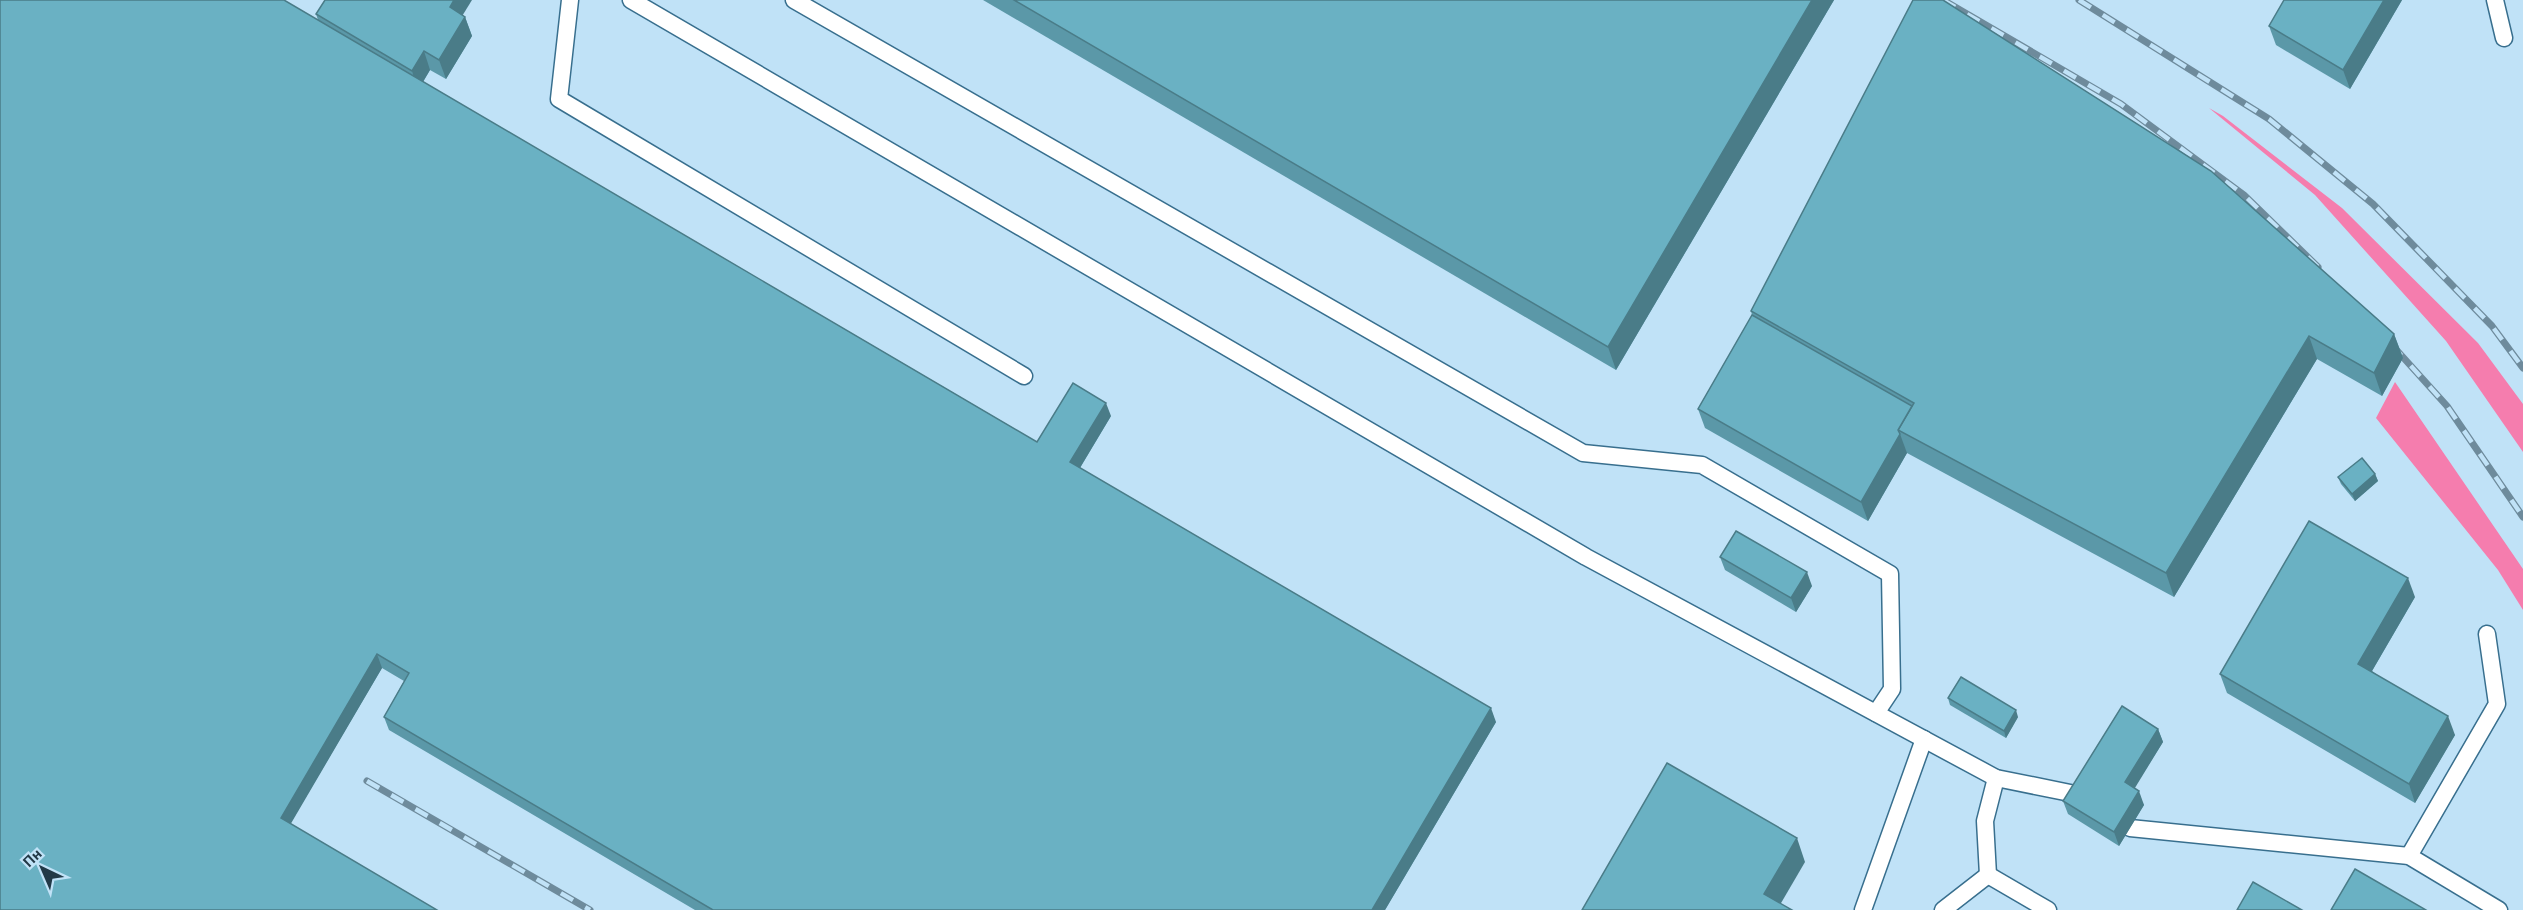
<svg xmlns="http://www.w3.org/2000/svg" width="2523" height="910" viewBox="0 0 2523 910" font-family="'Alegreya Sans',sans-serif">
	<style>
		.green { fill: #f57dae }
		.lines { fill: none; stroke-linecap: round; stroke-linejoin: round }
		.service-casing { stroke: #386f8e; stroke-width: 19 }
		.service { stroke: #fff; stroke-width: 16 }
		.rail-casing { stroke: #6e8b9c; stroke-width: 7 }
		.rail { stroke: #c0e2f7; stroke-width: 4.5; stroke-dasharray: 14; stroke-linecap: butt }
		.wall { fill: #5b98a8 }
		.shaded-wall { fill: #4a7c88 }
		.building { fill: #6ab1c3; stroke: #4a7c88; stroke-width: 1.5 }
	</style>
	<rect width="100%" height="100%" fill="#c0e2f7"/>
	<g class="green">
		<polygon points="2209,108 2223,116 2342,208 2478,343 2523,404 2523,452 2446,341 2315,195"/>
		<polygon points="2395,382 2523,569 2523,610 2498,570 2376,418"/>
	</g>
	<g class="lines">
		<defs>
			<g id="service">
				<polyline points="570,0 559,99 1024,376"/>
				<polyline points="631,0 1586,557 1996,778 2080,795"/>
				<polyline points="794,0 1583,453 1702,465 1890,574 1892,689 1876,713"/>
				<polyline points="2495,0 2504,38"/>
				<polyline points="2130,828 2409,856 2499,910"/>
				<polyline points="2409,856 2497,704 2487,634"/>
				<polyline points="1988,875 1985,821 1996,778"/>
				<polyline points="1988,875 2048,910"/>
				<polyline points="1863,910 1924,739"/>
				<polyline points="1943,910 1988,875"/>
			</g>
		</defs>
		<use href="#service" class="service-casing"/>
		<use href="#service" class="service"/>
		<defs>
			<g id="rail">
				<polyline points="1943,0 2121,104 2244,195 2318,267"/>
				<polyline points="2079,0 2269,119 2373,204 2492,326 2523,368"/>
				<polyline points="2392,345 2447,406 2523,517"/>
				<polyline points="367,781 590,910"/>
			</g>
		</defs>
		<use href="#rail" class="rail-casing"/>
		<use href="#rail" class="rail"/>
	</g>
	<g class="wall">
		<polygon points="983,0 1834,0 1616,370"/>
		<polygon points="2402,0 2350,89 2276,45 2269,26"/>
		<polygon points="316,14 463,15 465,17 472,36 446,79 430,70 423,82 1037,442 1111,416 1080,468 1496,722 1385,910 695,910 389,730 384,717 404,681 382,668 290,824 0,910 318,20"/>
		<polygon points="1751,311 2394,334 2403,358 2382,396 2317,359 2174,597 1907,453 1868,521 1705,428 1698,409 1752,315"/>
		<polygon points="2375,474 2378,481 2355,501 2341,484 2338,477"/>
		<polygon points="1720,557 1812,586 1796,612 1725,570"/>
		<polygon points="2415,597 2372,671 2455,735 2415,803 2227,693 2220,674"/>
		<polygon points="1948,698 2018,717 2006,738 1950,705"/>
		<polygon points="2158,729 2163,742 2134,788 2144,805 2119,846 2068,814 2063,801"/>
	</g>
	<g class="shaded-wall">
		<polygon points="454,0 472,0 456,26 450,7"/>
		<polygon points="1812,0 1834,0 1616,370 1608,347"/>
		<polygon points="2384,0 2402,0 2350,89 2343,70"/>
		<polygon points="465,17 472,36 446,79 439,60"/>
		<polygon points="424,51 430,70 418,90 412,71"/>
		<polygon points="2394,334 2403,358 2382,396 2374,373"/>
		<polygon points="2309,336 2317,359 2174,597 2166,573"/>
		<polygon points="1106,403 1111,416 1075,476 1070,462"/>
		<polygon points="1900,434 1907,453 1868,521 1861,502"/>
		<polygon points="2375,474 2378,481 2355,501 2352,494"/>
		<polygon points="1807,572 1812,586 1796,612 1791,598"/>
		<polygon points="2408,578 2415,597 2365,683 2358,664"/>
		<polygon points="377,654 382,668 286,832 281,818"/>
		<polygon points="1491,708 1496,722 1385,910 1372,910"/>
		<polygon points="2016,710 2018,717 2006,738 2004,731"/>
		<polygon points="2448,716 2455,735 2415,803 2409,784"/>
		<polygon points="2158,729 2163,742 2130,796 2125,782"/>
		<polygon points="2139,791 2144,805 2119,846 2114,832"/>
		<polygon points="1797,838 1805,862 1777,910 1764,894"/>
	</g>
	<g class="building">
		<polygon points="0,0 284,0 1037,442 1073,383 1106,403 1070,462 1491,708 1372,910 713,910 384,717 409,673 377,654 281,818 437,910 0,910"/>
		<polygon points="325,0 454,0 450,7 465,17 439,60 424,51 412,71 316,14"/>
		<polygon points="1014,0 1812,0 1608,347"/>
		<polygon points="1913,0 1943,0 2211,171 2394,334 2374,373 2309,336 2166,573 1898,430 1914,403 1751,311"/>
		<polygon points="2284,0 2384,0 2343,70 2269,26"/>
		<polygon points="1752,315 1912,406 1898,430 1900,434 1861,502 1698,409"/>
		<polygon points="2362,458 2375,474 2352,494 2338,477"/>
		<polygon points="2309,521 2408,578 2358,664 2448,716 2409,784 2220,674"/>
		<polygon points="1736,531 1807,572 1791,598 1720,557"/>
		<polygon points="1961,677 2016,710 2004,731 1948,698"/>
		<polygon points="2122,706 2158,729 2125,782 2139,791 2114,832 2063,801"/>
		<polygon points="1667,763 1797,838 1764,894 1792,910 1582,910"/>
		<polygon points="2355,869 2426,910 2331,910"/>
		<polygon points="2253,882 2302,910 2237,910"/>
	</g>
	<g transform="translate(42 868) rotate(316)" stroke="#c0e2f7" stroke-width="4.5" paint-order="stroke">
	<path d="M0-4.5L10 22L0 15L-10 22Z" fill="#223947"/>
	<text y="-9" font-size="16" font-weight="bold" text-anchor="middle" fill="#223947">Пн</text>
	</g>
</svg>
